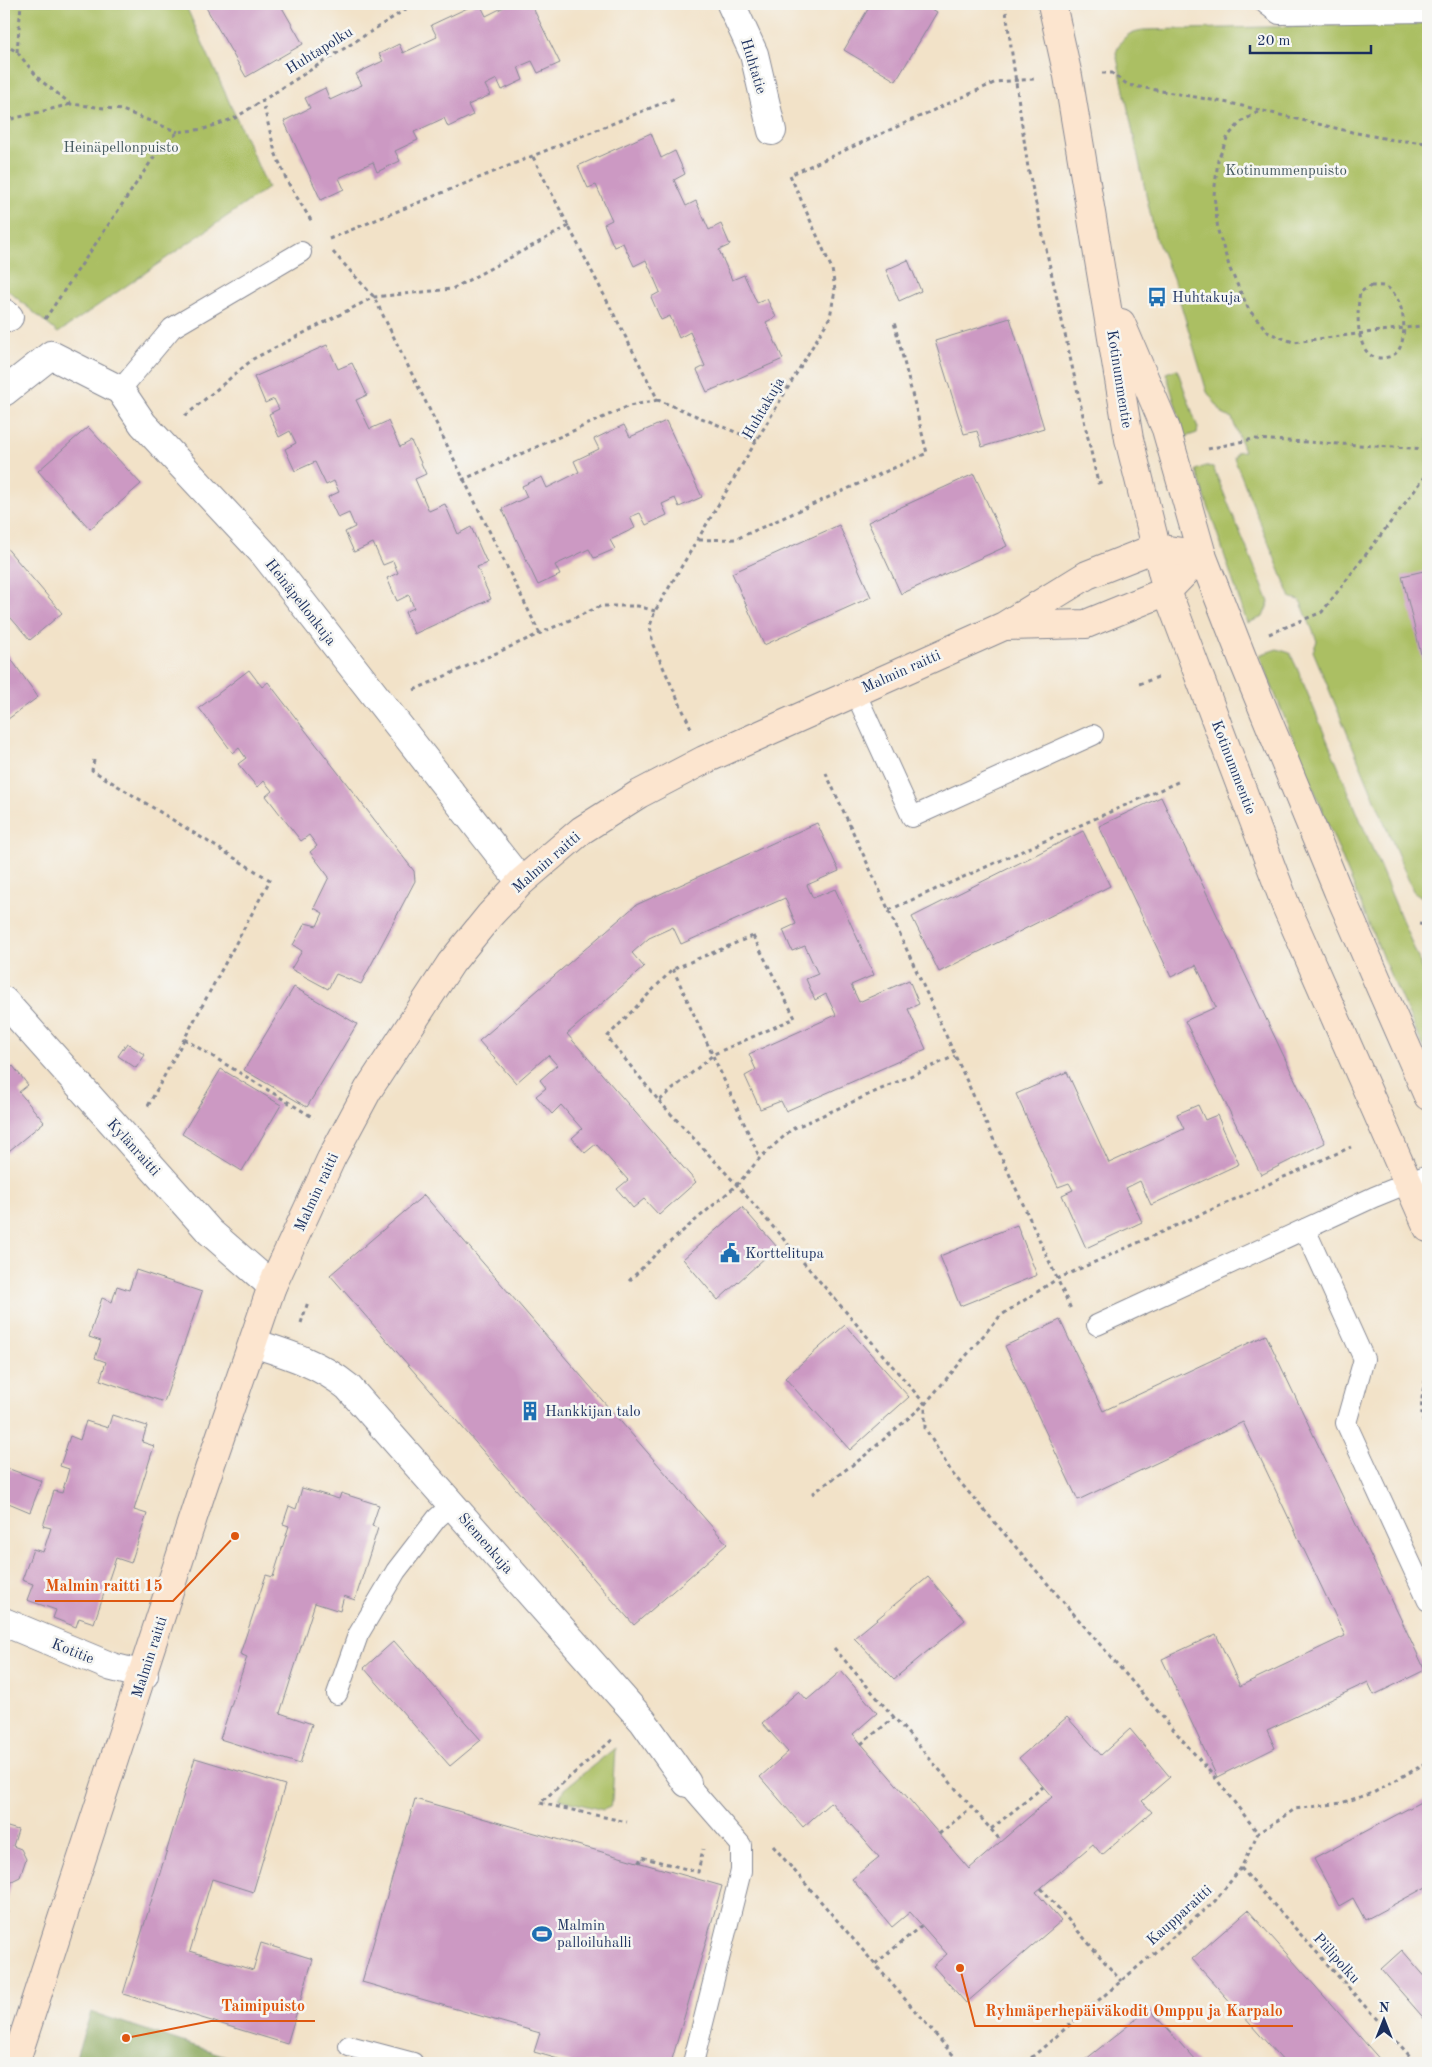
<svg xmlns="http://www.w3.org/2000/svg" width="1432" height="2067" viewBox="0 0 1432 2067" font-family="'Old Standard TT',serif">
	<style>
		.green { fill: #abbf63; stroke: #637760 }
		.forest { fill: #88a659; stroke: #526a5c }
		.building { fill: #cc99c3 }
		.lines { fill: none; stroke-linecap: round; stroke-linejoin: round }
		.lane-casing { stroke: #868893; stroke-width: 22 }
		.street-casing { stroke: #868893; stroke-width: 30 }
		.secondary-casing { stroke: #868893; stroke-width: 30 }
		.path { stroke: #868893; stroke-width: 3; stroke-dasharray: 4 4; stroke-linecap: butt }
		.lane { stroke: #fff; stroke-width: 20 }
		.street { stroke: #fff; stroke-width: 28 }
		.secondary { stroke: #fce5cf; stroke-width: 28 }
		.labels { text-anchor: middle; stroke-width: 5; stroke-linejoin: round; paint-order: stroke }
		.street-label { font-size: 15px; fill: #1b2f5e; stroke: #f6f6f2 }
		.park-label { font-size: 15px; fill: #465a60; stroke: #f6f6f2 }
		.poi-label { font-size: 15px; fill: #1b2f5e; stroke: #f6f6f2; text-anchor: start }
		.leader { fill: none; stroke: #de5710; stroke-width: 2 }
		.callout-dot { fill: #de5710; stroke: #f6f6f2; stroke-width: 2 }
		.callout-label { font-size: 16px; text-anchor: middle; font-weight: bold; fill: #de5710; stroke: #f6f6f2; stroke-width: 5; stroke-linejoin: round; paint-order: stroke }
	</style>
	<rect width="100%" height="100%" fill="#f6f6f2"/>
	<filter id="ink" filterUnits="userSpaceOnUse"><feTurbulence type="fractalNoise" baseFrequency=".02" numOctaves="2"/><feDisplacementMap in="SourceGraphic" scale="10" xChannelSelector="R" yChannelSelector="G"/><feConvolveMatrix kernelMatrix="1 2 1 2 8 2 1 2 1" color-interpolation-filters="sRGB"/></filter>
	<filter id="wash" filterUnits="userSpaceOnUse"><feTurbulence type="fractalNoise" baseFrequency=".0096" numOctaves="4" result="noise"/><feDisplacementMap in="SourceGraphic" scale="20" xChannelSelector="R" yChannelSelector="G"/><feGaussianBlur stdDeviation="1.12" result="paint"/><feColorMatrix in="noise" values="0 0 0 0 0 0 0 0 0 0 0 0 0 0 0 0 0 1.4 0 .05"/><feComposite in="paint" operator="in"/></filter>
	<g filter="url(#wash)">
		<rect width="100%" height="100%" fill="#f2e2c8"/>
		<g class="green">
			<polygon points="4,4 185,4 268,188 58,333 4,287"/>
			<path d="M1428,23V905L1426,900L1413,891L1313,651L1317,641L1300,600L1291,598L1234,458L1237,452L1244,451L1232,418L1224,415L1207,392L1173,278L1155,236L1116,53C1121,38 1128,32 1143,30Z"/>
			<polygon points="1177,369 1198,428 1197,433 1185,437 1166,373"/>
			<polygon points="1205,466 1213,467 1269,602 1263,617 1247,623 1196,470"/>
			<polygon points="1277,649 1290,653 1297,668 1428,982 1428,1057 1385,963 1259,655"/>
			<polygon points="615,1748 612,1801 610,1807 603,1810 559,1799 564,1789"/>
		</g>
		<polygon class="forest" points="91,2012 247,2063 74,2063"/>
		<g id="blocks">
			<g class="building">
				<polygon points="204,4 280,4 303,44 246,77"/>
				<polygon points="476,4 480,4 486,16 510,4 531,4 560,63 538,73 532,61 518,67 523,80 502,90 497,79 485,85 490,95 468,105 473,115 448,127 444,118 414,132 418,140 395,151 400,161 377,172 373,162 339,178 344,189 321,200 284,121 310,108 305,98 325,88 330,100 362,85 356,74 383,61 379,54 399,44 403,53 437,37 431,25"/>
				<polygon points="871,4 924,4 937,12 896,81 844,50"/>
				<polygon points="651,133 661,158 675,151 685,174 674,180 686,206 696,201 709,230 721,224 730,245 719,250 732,280 744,275 757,303 767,299 776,317 766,322 783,359 707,392 697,370 705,366 690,332 679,338 670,316 661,320 651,297 660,292 646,260 634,266 623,243 614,247 604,224 612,220 596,185 588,188 578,166"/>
				<polygon points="908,260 921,291 899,301 886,270"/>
				<polygon points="1010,318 1044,428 982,447 977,431 964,434 935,341"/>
				<polygon points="327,345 338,369 352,363 367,395 356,400 370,429 388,421 400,447 411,441 426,474 415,479 429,511 445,504 458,534 471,527 487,563 477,567 491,599 414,634 405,612 414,608 409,595 397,601 387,578 398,573 393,561 383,565 373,543 354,552 345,532 355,527 349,513 338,518 328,497 339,492 334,481 326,485 315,462 295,471 285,449 296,443 290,431 279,437 269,414 279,409 274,399 265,403 254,377"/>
				<polygon points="666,421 702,497 679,507 675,498 662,504 667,515 646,525 640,513 630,517 635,528 610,540 615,549 594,558 589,549 555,565 560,575 538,585 502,509 527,497 522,486 542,477 547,488 579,472 574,461 599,449 594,439 624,425 630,437"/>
				<polygon points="88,427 141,484 90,529 38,471"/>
				<polygon points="974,474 1007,546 901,594 868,522"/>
				<polygon points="839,525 871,597 764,645 732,573"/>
				<polygon points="4,545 62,613 30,640 4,610"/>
				<polygon points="1428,570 1428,683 1402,576"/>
				<polygon points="4,649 38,697 4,722"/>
				<polygon points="249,670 262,687 268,682 414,871 415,881 361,984 336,974 328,989 291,969 302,951 293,945 305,923 317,926 323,913 314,908 329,877 310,852 317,846 312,839 309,835 301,841 266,796 272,791 264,781 257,787 238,764 246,758 239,748 233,753 199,708"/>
				<polygon points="1161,797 1325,1143 1261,1175 1185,1021 1216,1007 1196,965 1171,977 1099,826"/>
				<polygon points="817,823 839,871 807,885 813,898 835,889 874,975 851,985 859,1002 909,980 919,1004 908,1009 926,1049 786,1111 781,1101 760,1109 745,1076 756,1070 749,1054 836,1015 826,994 815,1000 806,979 818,974 805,946 792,951 783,930 796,924 785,898 681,944 673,927 649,938 632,953 644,967 567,1034 696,1182 659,1215 644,1199 633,1208 617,1189 628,1180 596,1144 585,1153 572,1138 582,1129 561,1105 552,1114 536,1096 546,1088 540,1080 557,1065 548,1055 516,1083 479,1041 636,905"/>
				<polygon points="1083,831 1110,886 939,972 912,917"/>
				<polygon points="294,987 357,1024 307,1107 244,1070"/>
				<polygon points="127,1043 145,1055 136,1068 118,1056"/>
				<polygon points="13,1066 28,1085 19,1092 44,1122 4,1155 4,1074"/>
				<polygon points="221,1069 281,1105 242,1171 182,1134"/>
				<polygon points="1067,1072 1109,1163 1184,1129 1177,1114 1198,1105 1205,1120 1217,1115 1239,1164 1151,1205 1140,1181 1126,1188 1142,1222 1086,1248 1062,1195 1073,1190 1069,1183 1058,1187 1016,1094"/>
				<polygon points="424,1195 727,1544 634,1625 330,1275"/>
				<polygon points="742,1207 777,1247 718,1300 683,1259"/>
				<polygon points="1017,1225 1037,1275 960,1306 940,1256"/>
				<polygon points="136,1270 202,1292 164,1402 100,1380 106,1362 95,1358 101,1341 89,1337 102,1298 112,1302 117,1286 129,1290"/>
				<polygon points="1060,1320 1103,1411 1266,1335 1425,1670 1374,1695 1368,1682 1267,1730 1275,1748 1217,1777 1162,1659 1216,1634 1240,1686 1345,1636 1243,1422 1078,1500 1005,1346"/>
				<polygon points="845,1325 909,1397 850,1450 785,1378"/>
				<polygon points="112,1415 147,1426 142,1442 154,1446 134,1510 147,1514 131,1563 116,1558 94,1623 79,1618 76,1627 53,1618 56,1610 27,1600 33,1584 22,1580 33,1549 43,1552 51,1528 43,1526 54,1491 62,1493 69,1469 60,1466 70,1436 80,1440 86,1421 108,1428"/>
				<polygon points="4,1467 42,1481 30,1512 4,1501"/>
				<polygon points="302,1488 339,1499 341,1493 379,1505 372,1526 378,1528 355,1600 344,1596 340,1611 315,1603 280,1713 312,1724 300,1764 220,1739 247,1657 240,1654 266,1575 273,1577 289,1526 283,1524 289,1506 296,1509"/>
				<polygon points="928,1577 965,1620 894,1679 854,1638"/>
				<polygon points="394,1641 481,1740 450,1766 364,1668"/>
				<polygon points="841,1671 877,1713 853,1734 969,1869 1052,1797 1019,1758 1067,1717 1101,1755 1130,1729 1170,1777 1142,1801 1152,1812 1102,1855 1093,1844 1036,1892 1061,1921 966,2003 933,1966 947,1954 910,1912 892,1927 852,1879 879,1857 831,1802 803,1827 760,1777 788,1752 762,1723 799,1691 807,1700"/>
				<polygon points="195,1758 285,1785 253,1892 212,1879 190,1951 253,1970 261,1943 313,1959 287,2044 123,1994"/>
				<polygon points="1428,1798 1428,1886 1365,1920 1353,1898 1339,1906 1314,1859"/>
				<polygon points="415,1799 722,1886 671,2063 572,2063 534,2052 540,2033 362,1982"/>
				<polygon points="4,1826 18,1830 13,1846 21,1849 26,1859 20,1877 12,1881 5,1908 8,1912 4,1923"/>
				<polygon points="1248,1910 1383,2063 1285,2063 1192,1959"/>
				<polygon points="1402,1950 1428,1980 1428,2023 1381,1969"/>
				<polygon points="1149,2009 1198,2063 1081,2063"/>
			</g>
		</g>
	</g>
	<g filter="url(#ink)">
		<use href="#blocks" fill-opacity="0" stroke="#868893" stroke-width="1"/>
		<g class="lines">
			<defs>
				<g id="lane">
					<polyline points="1266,4 1279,14 1428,12"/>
					<polyline points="120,390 172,328 301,252"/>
					<polyline points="855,692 912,817 1093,735"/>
					<polyline points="1305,1229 1364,1359 1346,1423 1428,1601"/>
					<polyline points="1097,1325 1374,1197 1428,1175"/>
					<polyline points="337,1694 358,1635 396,1571 437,1518 452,1505"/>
					<polyline points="687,1783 741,1845 741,1871 693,2063"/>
					<polyline points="349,2046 413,2063"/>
				</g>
				<g id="street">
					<polyline points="731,4 754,54 772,131"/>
					<polyline points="4,313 9,317"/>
					<polyline points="4,392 51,355 120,390 143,424 265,555 521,882"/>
					<polyline points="4,1001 210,1232 272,1286"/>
					<path d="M253,1343C288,1354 320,1364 348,1387L643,1721L687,1783"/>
					<polyline points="4,1622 112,1667 144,1675"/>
				</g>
				<g id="secondary">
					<polyline points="1052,4 1068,76 1129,439 1167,591 1286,906 1428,1228"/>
					<polyline points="1121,323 1166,429 1202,555 1245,665 1338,891 1428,1096"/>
					<polyline points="1005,626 1086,624 1167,591 1202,555"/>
					<polyline points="15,2063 202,1490 272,1286 331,1159 368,1090 451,963 490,915 521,882 582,830 639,794 704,760 1004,626 1087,575 1155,548 1202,555"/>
				</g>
			</defs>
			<use href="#lane" class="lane-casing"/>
			<use href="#street" class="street-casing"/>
			<use href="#secondary" class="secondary-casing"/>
			<g class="path">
				<polyline points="1005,4 1028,168 1098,483 1104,481"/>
				<polyline points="4,44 17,52 40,80 71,104 122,110 178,132"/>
				<polyline points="17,52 21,4"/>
				<polyline points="1102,73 1112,73 1128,85 1234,104 1352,132 1394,140 1428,143"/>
				<polyline points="262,99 275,152 287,181 312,222"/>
				<polyline points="1258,112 1241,122 1228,136 1218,160 1214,195 1218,231 1230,269 1249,310 1269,333 1293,342 1428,325"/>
				<polyline points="4,121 71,104"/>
				<polyline points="533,157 658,400 757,441"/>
				<polyline points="329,239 675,98"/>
				<polyline points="333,252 374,297 540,634"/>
				<path d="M1371,286C1375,286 1382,285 1386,287C1404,296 1409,335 1398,351C1394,356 1387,358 1381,358C1354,359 1357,309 1360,292Z"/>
				<polyline points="45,319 158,151 178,132 204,129 235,118 414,4"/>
				<polyline points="185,416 253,359 374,297 452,289 569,226"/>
				<polyline points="1208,449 1253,439 1428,449"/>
				<polyline points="462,480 629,406 658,400"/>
				<polyline points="699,540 736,539 927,453 894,322"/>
				<polyline points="1269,634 1322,612 1428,473"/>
				<polyline points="1139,684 1161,676"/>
				<polyline points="414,690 601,606 638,606 655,611"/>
				<polyline points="691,728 653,645 650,626 655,611 830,317 835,290 832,269 790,175 996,82 1034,79"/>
				<polyline points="94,760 92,770 270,880 147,1108"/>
				<polyline points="826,773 1071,1309"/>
				<polyline points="889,910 1180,781"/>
				<polyline points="1419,924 1428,925"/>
				<polygon points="753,936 795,1018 714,1054 659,1101 607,1037 673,969"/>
				<polyline points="673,969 760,1158"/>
				<polyline points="184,1039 314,1118"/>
				<polyline points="659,1101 737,1185 925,1404 925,1428 952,1473 1217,1780 1258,1833"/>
				<polyline points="629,1281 657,1253 737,1185 760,1158 792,1129 955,1056"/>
				<polyline points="301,1323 308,1302"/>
				<path d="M1428,1372C1421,1392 1418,1416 1428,1435"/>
				<polyline points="812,1494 862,1458 925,1404 1000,1316 1057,1279 1351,1147"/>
				<polyline points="834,1648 1001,1841"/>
				<polyline points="612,1740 540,1803 627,1822"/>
				<polyline points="861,1744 895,1717"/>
				<polyline points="991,1829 1043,1787"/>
				<polyline points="939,1834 972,1807"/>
				<polyline points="773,1846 960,2063"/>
				<polyline points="639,1863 641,1857 698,1872 703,1849"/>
				<polyline points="1241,1868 1416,2063"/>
				<polyline points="1041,1888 1121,1981"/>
				<polyline points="875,1964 922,1925"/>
				<polyline points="1025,2063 1215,1901 1241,1868 1258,1833 1295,1809 1341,1803 1373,1793 1428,1762"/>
			</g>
			<use href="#lane" class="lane"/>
			<use href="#street" class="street"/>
			<use href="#secondary" class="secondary"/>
		</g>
	</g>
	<defs>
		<symbol id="bus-bare" viewBox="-9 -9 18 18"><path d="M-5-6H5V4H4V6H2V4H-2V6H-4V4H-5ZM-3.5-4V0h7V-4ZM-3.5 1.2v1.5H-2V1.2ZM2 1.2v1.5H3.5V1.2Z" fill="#1f6fb2" stroke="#f6f6f2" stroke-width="2.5" paint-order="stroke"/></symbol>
		<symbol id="civic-bare" viewBox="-9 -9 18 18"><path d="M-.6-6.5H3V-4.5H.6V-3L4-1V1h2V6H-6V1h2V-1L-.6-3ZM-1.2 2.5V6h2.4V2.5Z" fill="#1f6fb2" stroke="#f6f6f2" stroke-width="2.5" paint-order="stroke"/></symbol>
		<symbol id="building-bare" viewBox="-9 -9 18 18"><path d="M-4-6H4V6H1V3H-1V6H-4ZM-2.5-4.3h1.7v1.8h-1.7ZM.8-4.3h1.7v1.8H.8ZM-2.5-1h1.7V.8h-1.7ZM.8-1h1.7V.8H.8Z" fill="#1f6fb2" stroke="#f6f6f2" stroke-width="2.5" paint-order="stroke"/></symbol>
		<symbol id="stadium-bare" viewBox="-9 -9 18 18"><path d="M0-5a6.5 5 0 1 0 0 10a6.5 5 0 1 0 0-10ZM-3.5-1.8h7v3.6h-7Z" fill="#1f6fb2" stroke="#f6f6f2" stroke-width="2.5" paint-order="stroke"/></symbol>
	</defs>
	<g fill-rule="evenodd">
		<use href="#bus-bare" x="1143" y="283" width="28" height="28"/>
		<use href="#civic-bare" x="716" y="1239" width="28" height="28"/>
		<use href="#building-bare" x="516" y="1397" width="28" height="28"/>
		<use href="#stadium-bare" x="528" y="1920" width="28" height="28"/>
	</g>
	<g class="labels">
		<g class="street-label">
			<text transform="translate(319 50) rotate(-32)" y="5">Huhtapolku</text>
			<text transform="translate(754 66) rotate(73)" y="5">Huhtatie</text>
			<text transform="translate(1120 379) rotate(81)" y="5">Kotinummentie</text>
			<text transform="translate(763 408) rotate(-60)" y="5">Huhtakuja</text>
			<text transform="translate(301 602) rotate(52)" y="5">Heinäpellonkuja</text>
			<text transform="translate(901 671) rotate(-24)" y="5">Malmin raitti</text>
			<text transform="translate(1234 767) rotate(69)" y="5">Kotinummentie</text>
			<text transform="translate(546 862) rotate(-41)" y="5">Malmin raitti</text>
			<text transform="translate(134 1147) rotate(48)" y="5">Kylänraitti</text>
			<text transform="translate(316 1192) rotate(-65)" y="5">Malmin raitti</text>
			<text transform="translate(486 1543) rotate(49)" y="5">Siemenkuja</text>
			<text transform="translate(73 1651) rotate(22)" y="5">Kotitie</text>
			<text transform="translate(149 1657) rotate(-72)" y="5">Malmin raitti</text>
			<text transform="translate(1179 1915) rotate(-42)" y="5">Kaupparaitti</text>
			<text transform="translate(1337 1958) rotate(48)" y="5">Piilipolku</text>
		</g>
		<g class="park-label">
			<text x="121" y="152">Heinäpellonpuisto</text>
			<text x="1286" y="175">Kotinummenpuisto</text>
		</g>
		<g class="poi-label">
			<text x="1172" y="302">Huhtakuja</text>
			<text x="745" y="1258">Korttelitupa</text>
			<text x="545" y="1416">Hankkijan talo</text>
			<text x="557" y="1930">Malmin<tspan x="557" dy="17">palloiluhalli</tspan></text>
		</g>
	</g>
	<path class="leader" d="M235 1536L173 1601H35M126 2038L211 2021H315M960 1968L975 2026H1293"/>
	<g class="callout-dot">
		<circle cx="235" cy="1536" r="5"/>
		<circle cx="126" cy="2038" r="5"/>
		<circle cx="960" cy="1968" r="5"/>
	</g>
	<g class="callout-label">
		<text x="104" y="1591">Malmin raitti 15</text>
		<text x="263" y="2011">Taimipuisto</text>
		<text x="1134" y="2016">Ryhmäperhepäiväkodit Omppu ja Karpalo</text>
	</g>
	<rect width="1432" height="2067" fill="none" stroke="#f6f6f2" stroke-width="20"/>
	<g transform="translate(1384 2020)" stroke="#f6f6f2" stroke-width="4" paint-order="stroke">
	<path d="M0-4L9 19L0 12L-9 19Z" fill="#1b2f5e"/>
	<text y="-8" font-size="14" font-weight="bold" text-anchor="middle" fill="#1b2f5e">N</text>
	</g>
	<path d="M1250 45v8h121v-8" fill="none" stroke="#1b2f5e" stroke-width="2.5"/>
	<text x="1257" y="45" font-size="15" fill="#1b2f5e" stroke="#f6f6f2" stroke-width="4" paint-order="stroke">20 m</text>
</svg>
